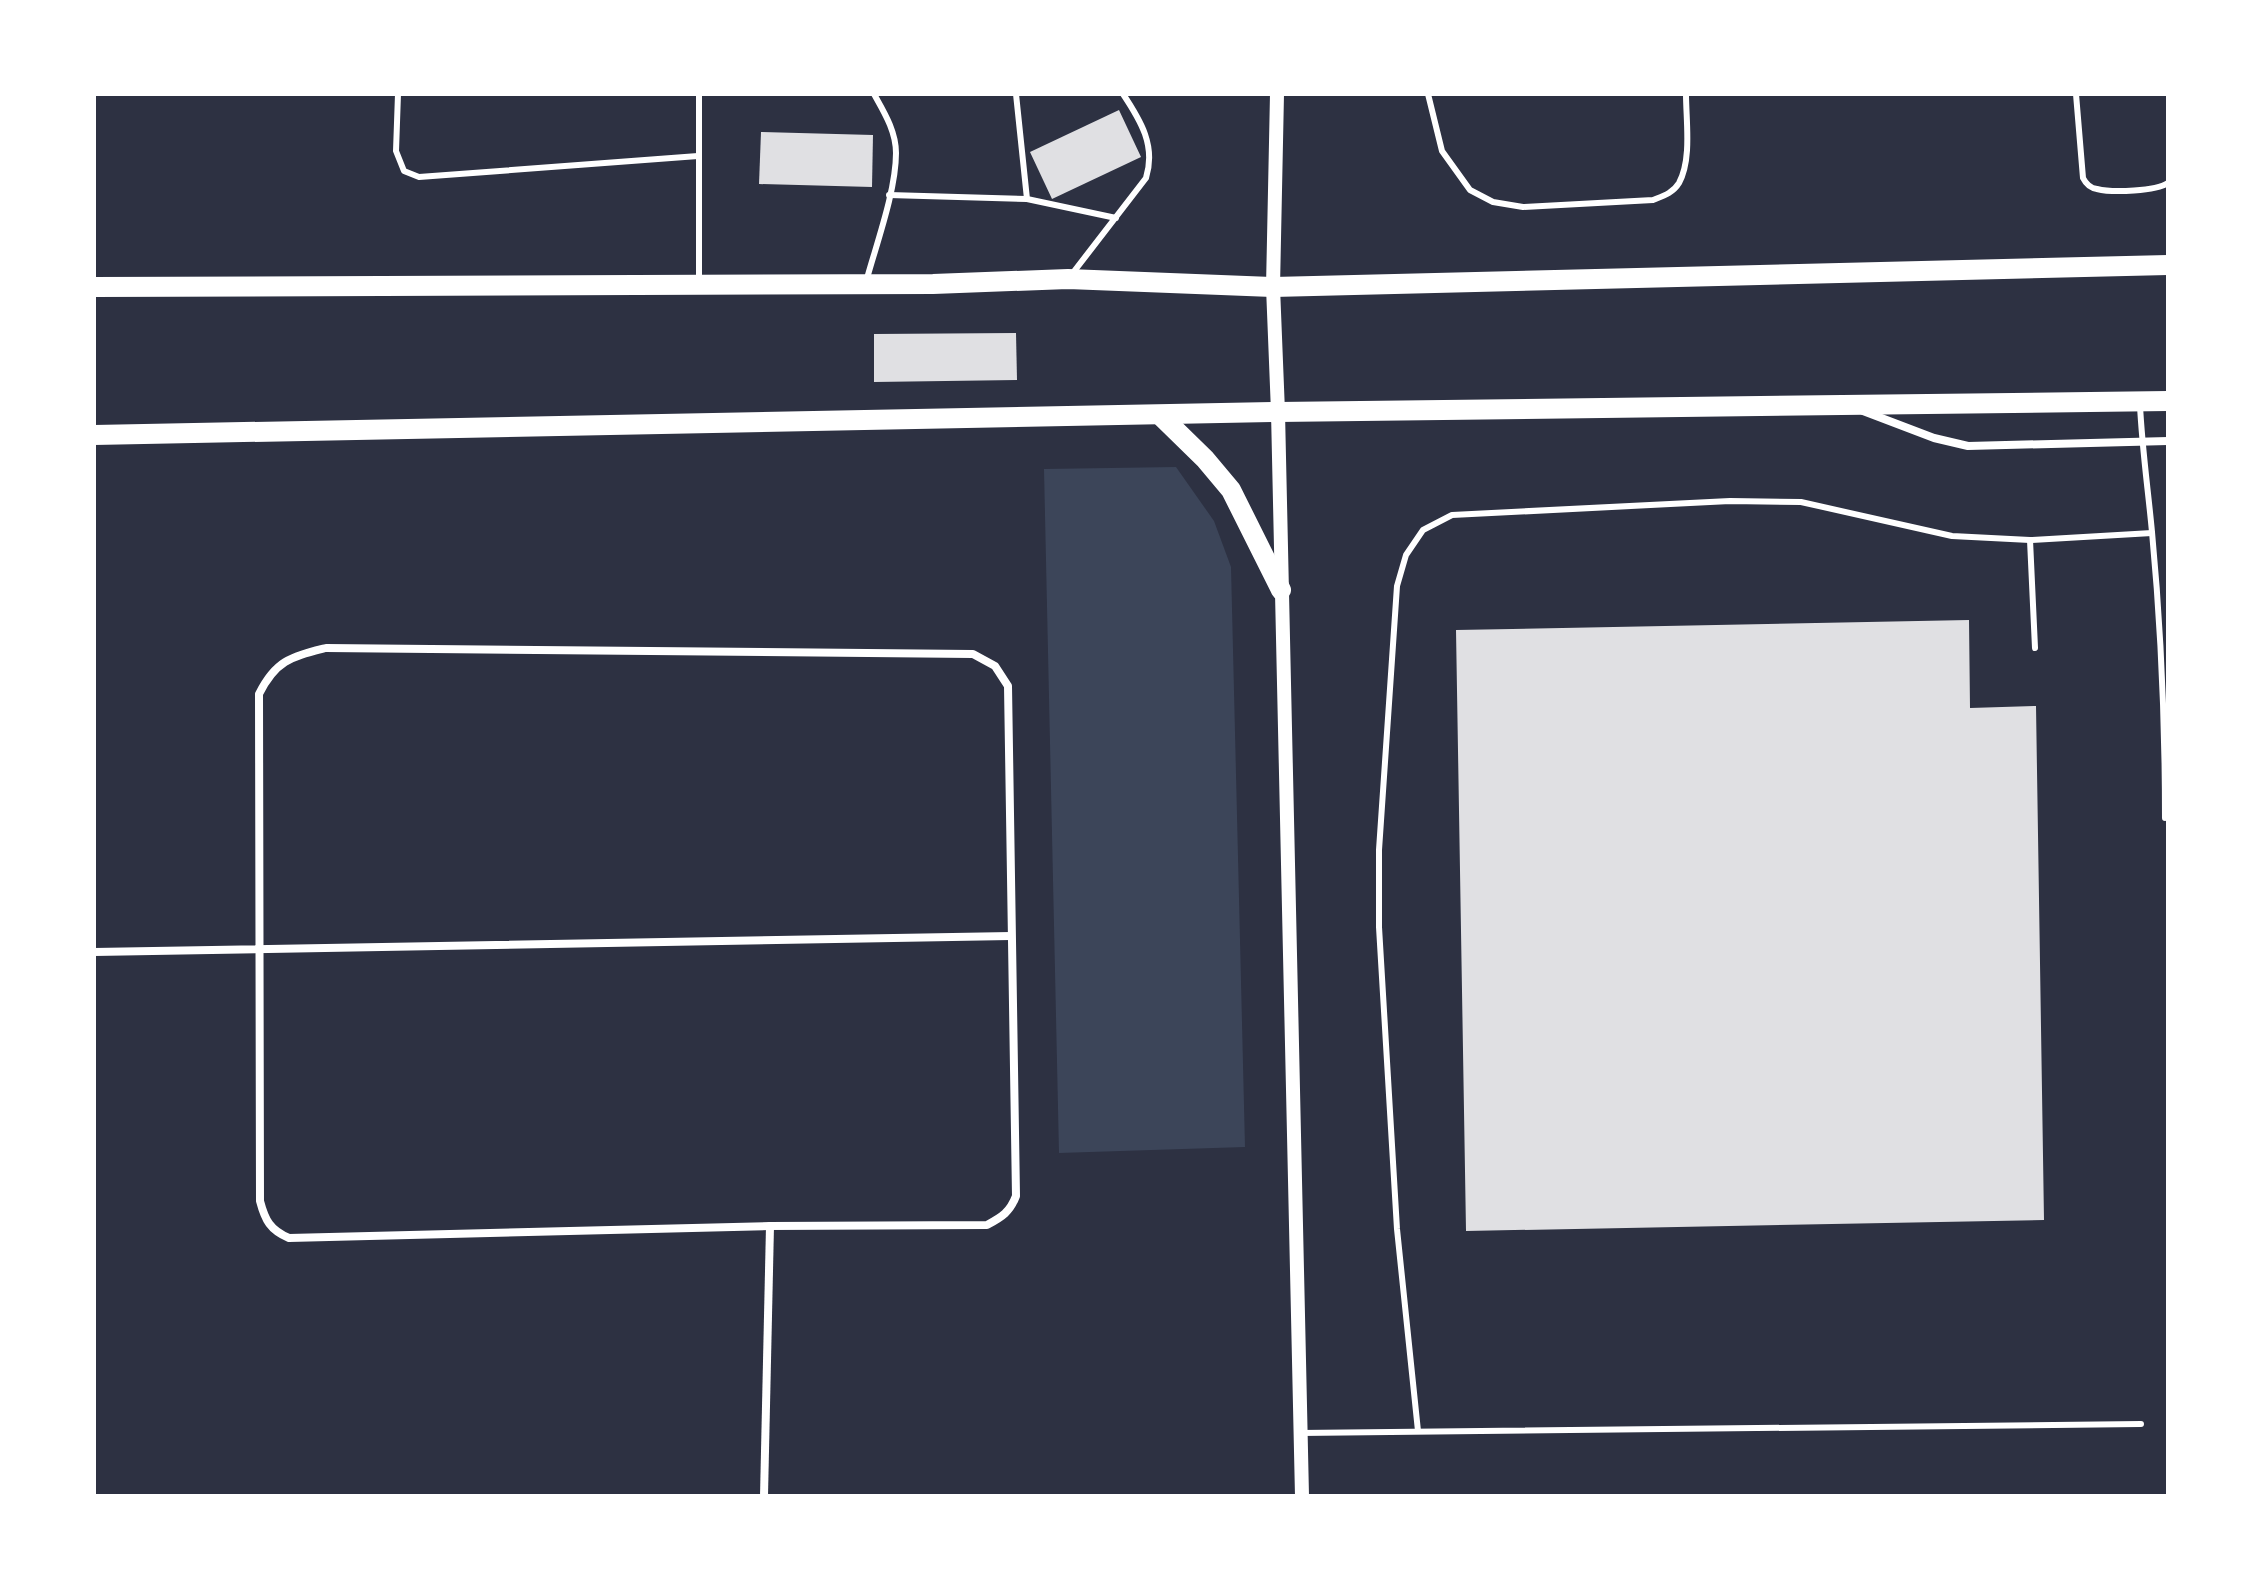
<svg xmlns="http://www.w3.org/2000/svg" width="2262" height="1590" viewBox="0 0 2262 1590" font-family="'IBM Plex Serif',serif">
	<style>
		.green { fill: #3c4559 }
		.building { fill: #e0e0e3 }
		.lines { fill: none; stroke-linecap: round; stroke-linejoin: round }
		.service { stroke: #fff; stroke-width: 6 }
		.minor { stroke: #fff; stroke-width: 8 }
		.tertiary { stroke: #fff; stroke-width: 14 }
		.primary { stroke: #fff; stroke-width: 20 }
	</style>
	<rect width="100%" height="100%" fill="#2d3142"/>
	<polygon class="green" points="1176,467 1214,521 1231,567 1245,1147 1059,1153 1044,469"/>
	<g class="building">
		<polygon points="1119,110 1141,157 1052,199 1030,152"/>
		<polygon points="761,132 873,135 872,187 759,184"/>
		<polygon points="1016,333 1017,380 874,382 874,334"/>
		<polygon points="1969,620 1970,708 2036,706 2044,1220 1466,1231 1456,630"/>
	</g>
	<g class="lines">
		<g class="service">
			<polyline points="398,94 396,151 404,171 419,177 698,156"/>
			<polyline points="699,94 699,281"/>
			<polyline points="1016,94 1027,199 1116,218"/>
			<path d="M1428,94L1442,151L1470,190L1493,202L1523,207L1653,200C1663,196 1673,193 1679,183C1692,159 1686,121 1686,94"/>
			<path d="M2076,94L2083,178C2086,184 2090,188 2097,189C2113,193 2156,191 2168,183"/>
			<polyline points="889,195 1027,199"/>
			<path d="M1072,274L1146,178C1156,146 1141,121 1123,94"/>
			<path d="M866,282C876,245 896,191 896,153C896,131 884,112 874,94"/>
			<path d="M2140,405C2142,448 2148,489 2152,532C2161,627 2165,723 2165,818"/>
			<polyline points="2030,540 2035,648"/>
			<polyline points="1418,1431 1397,1229 1379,927 1379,850 1397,586 1406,555 1423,530 1452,515 1730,501 1801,502 1952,536 2030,540 2152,533"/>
			<polyline points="1300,1433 2141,1424"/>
		</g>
		<g class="minor">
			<polyline points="1863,411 1934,438 1968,446 2168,441"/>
			<path d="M326,648L973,654L995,666L1008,686L1016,1196C1010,1212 1002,1217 987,1225L770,1226L289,1238C270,1230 265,1220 260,1201L259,694C276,660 291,657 326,648Z"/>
			<polyline points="94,952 1011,936"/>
			<polyline points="764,1496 770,1226"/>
		</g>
		<polyline class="tertiary" points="1277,94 1273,287 1278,412 1302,1496"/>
		<g class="primary">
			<polyline points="94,287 933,284 1068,279 1273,287 2168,265"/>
			<polyline points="1160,415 1205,459 1231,490 1281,590"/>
			<polyline points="94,435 1278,412 2168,401"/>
		</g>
	</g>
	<rect width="2262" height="1590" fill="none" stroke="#ffffff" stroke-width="192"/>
</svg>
